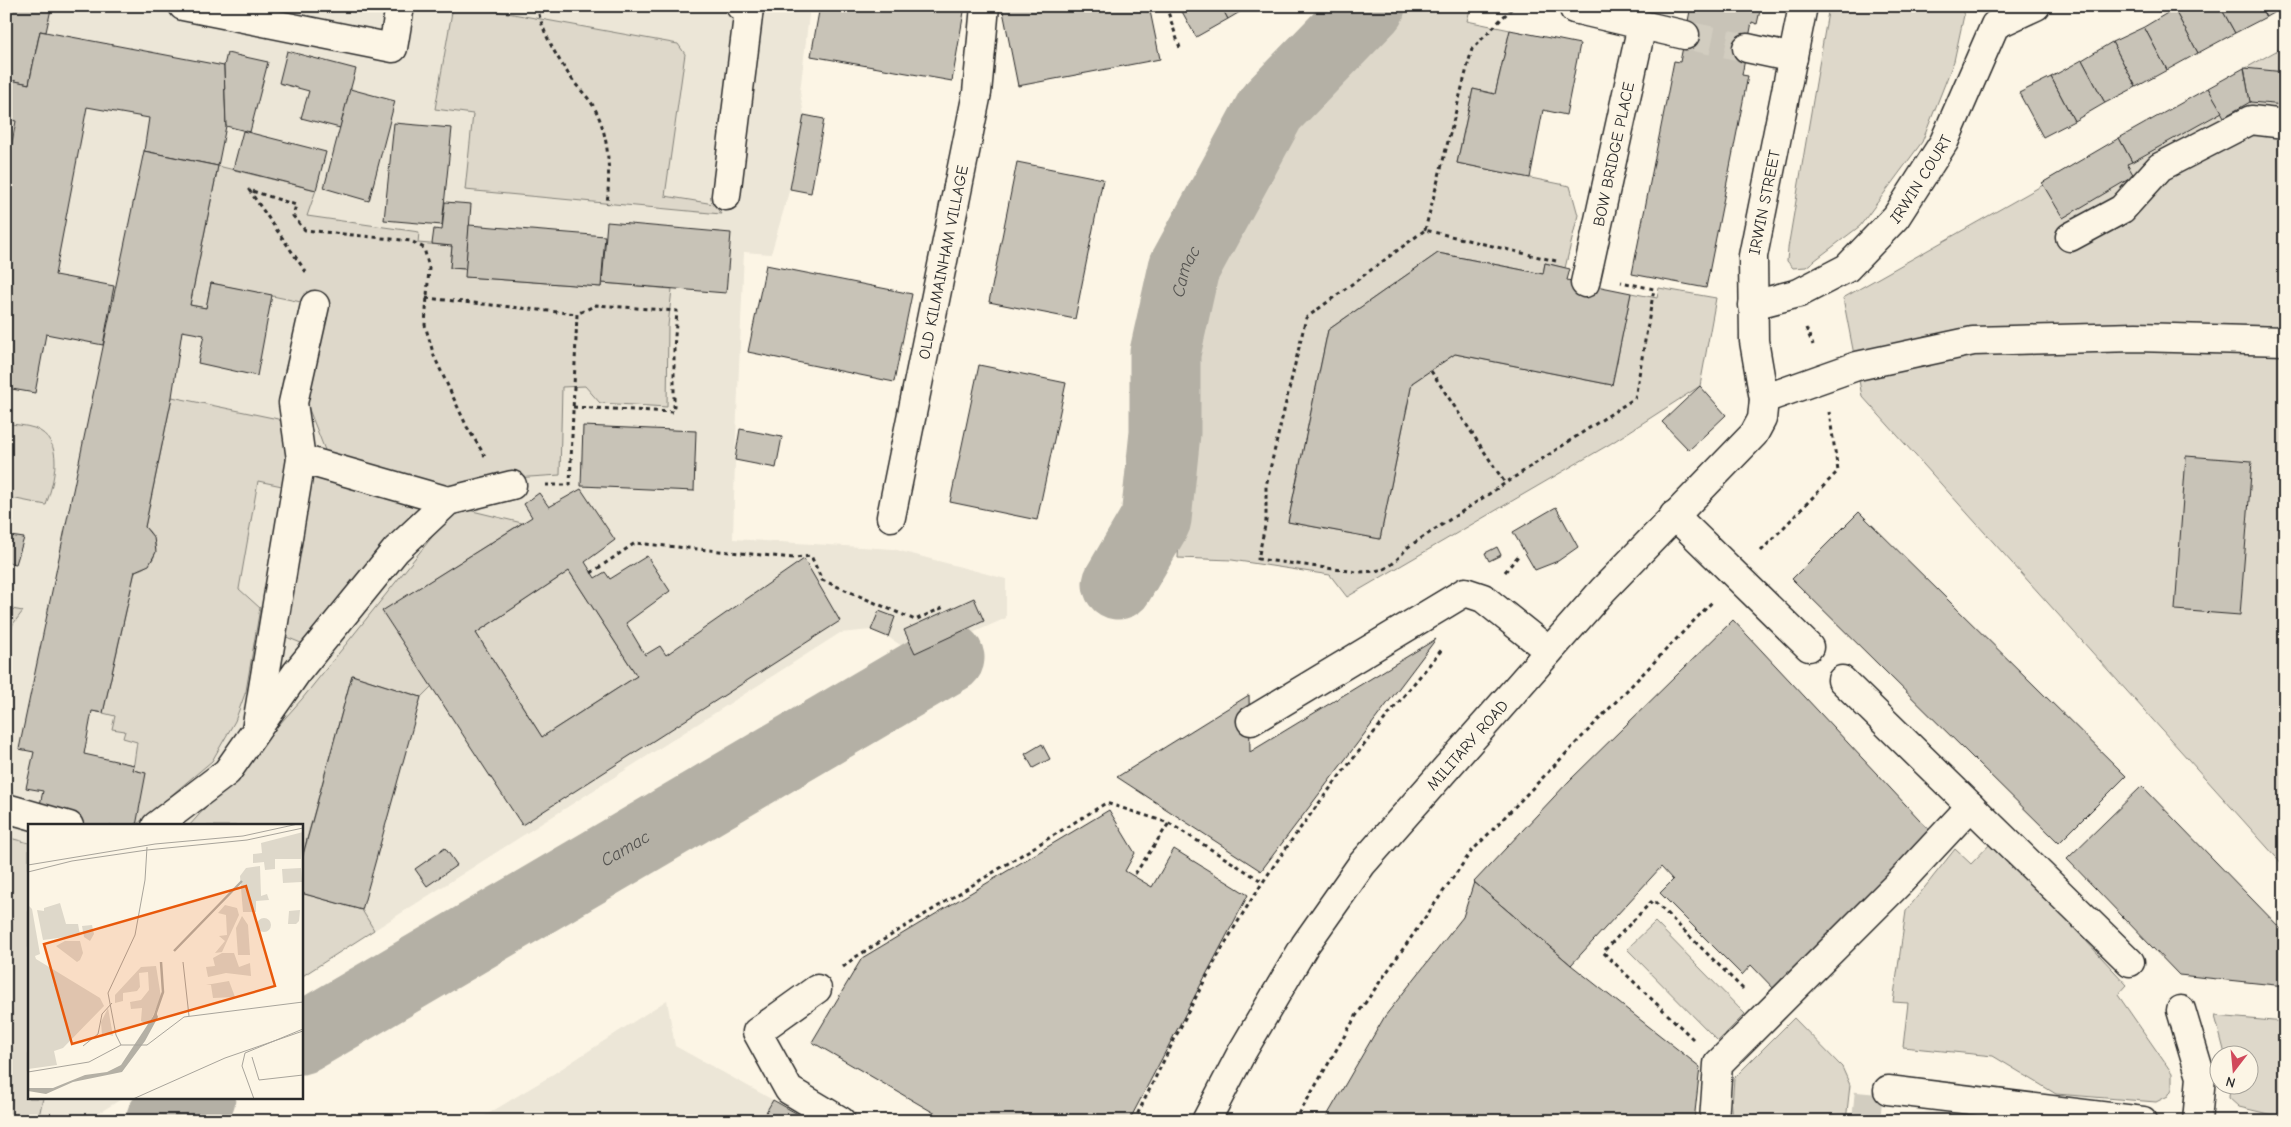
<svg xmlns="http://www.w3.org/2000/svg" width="2291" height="1127" viewBox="0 0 2291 1127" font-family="'Comic Neue',sans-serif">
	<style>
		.built { fill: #ece6d7 }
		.green { fill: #ded8ca; stroke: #84827a }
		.water { fill: #b4b0a5; stroke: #7d7b74 }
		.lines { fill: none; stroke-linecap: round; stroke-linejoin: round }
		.river { stroke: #b4b0a5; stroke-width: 71 }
		.building { fill: #c8c3b7; stroke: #2b2b2b; fill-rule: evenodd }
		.minor-tunnel { stroke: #d2cdc0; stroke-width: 28; stroke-dasharray: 28 14; stroke-linecap: butt }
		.minor-casing { stroke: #2b2b2b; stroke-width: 31 }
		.path { stroke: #2b2b2b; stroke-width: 3; stroke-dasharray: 4 4; stroke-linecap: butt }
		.minor { stroke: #fcf5e5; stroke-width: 28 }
		.labels { text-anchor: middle; stroke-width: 4; stroke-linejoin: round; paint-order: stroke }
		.street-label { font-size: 16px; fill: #2b2b2b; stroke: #fcf5e5 }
		.water-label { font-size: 18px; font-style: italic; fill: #545350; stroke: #fcf5e5 }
		.inset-river { fill: none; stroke: #b4b0a5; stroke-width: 2.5 }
		.inset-road { fill: none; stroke: #a8a49b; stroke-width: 1 }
		.view { fill: #e8590c; fill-opacity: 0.15; stroke: #e8590c; stroke-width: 2.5 }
		.inset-edge { fill: none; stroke: #2b2b2b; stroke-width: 2.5 }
	</style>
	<rect width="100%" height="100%" fill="#fcf5e5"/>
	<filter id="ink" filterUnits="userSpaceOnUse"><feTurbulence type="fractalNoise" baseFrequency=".02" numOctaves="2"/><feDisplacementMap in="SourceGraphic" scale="10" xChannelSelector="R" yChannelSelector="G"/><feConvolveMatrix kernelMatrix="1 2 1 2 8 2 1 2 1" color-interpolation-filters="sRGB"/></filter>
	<g filter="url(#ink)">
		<g class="built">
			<polygon points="6,6 810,6 800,92 804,115 790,188 771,254 744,252 735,460 733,539 893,549 1006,579 1006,618 919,657 888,637 871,630 840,633 301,977 301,826 29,826 29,843 6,837"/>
			<polygon points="667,1000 675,1046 773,1100 761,1121 476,1121 544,1080"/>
			<polygon points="43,1098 123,1098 86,1121 38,1121"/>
		</g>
		<g class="green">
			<polygon points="453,6 469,6 678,44 685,54 665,196 714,204 721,214 465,190 473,114 435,109"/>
			<polygon points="1399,6 1471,6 1467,21 1510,30 1495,94 1473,89 1457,163 1570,186 1578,215 1565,268 1545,263 1543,274 1438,253 1328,330 1288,522 1380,539 1412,383 1455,354 1612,385 1631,293 1657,298 1659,288 1716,298 1700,386 1610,444 1347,597 1330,575 1232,560 1178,558 1186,399 1225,221 1259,167 1285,121"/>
			<polygon points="1829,6 1915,6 1924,12 1932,6 1960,6 1964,15 1954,61 1922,142 1860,226 1806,267 1793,268 1787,261 1788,248"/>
			<polygon points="2285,46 2285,867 1862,396 1843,298 2043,185 2042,183"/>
			<polygon points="218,166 316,190 307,216 419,232 418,243 452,246 450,268 466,269 466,277 601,287 602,283 672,289 668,326 667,407 600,403 585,386 562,387 560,475 514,478 452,494 330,463 303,394 315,305 211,283 206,308 190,305"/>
			<path d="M172,397L278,419L294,431L282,486L258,481L239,589L260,608L246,691L235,721L212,761L136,825L133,770L137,742L123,738L125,731L112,729L115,716L103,713L135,571C159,565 162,542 145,527Z"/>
			<path d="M6,423C15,425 25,425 34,428C66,440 54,481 46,505L6,497Z"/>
			<polygon points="310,468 417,500 420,514 301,643 279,634"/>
			<polygon points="456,507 522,523 383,611 432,686 421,697 352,675 301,861 301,826 189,826 302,699"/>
			<polygon points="569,571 637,676 542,737 476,633"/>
			<polygon points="6,608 23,611 13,624 6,654"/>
			<polygon points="6,837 29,843 29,1098 43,1098 38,1121 6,1121"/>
			<polygon points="1993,841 2127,985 2118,995 2172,1073 2172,1089 2168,1096 2156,1102 2056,1094 1993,1056 1903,1047 1908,1003 1893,1002 1906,911 1955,849 1971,864"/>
			<polygon points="301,893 362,910 374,930 301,977"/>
			<polygon points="1655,922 1745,1014 1718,1041 1627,949"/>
			<polygon points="2215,1016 2285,1022 2285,1118 2239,1107 2229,1098 2230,1085 2248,1084 2248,1054 2225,1054"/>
			<polygon points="1794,1018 1842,1067 1850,1085 1846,1121 1731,1121 1734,1078"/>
		</g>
		<polygon class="water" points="1330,6 1399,6 1325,80 1315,19"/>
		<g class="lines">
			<g class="river">
				<path id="s1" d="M1118,584L1156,519L1165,433V353L1184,268L1271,108L1370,6"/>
				<path id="s2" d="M301,1039L949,658"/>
				<polyline points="161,1121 200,1098"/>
			</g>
		</g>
		<g class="building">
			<polygon points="6,6 38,6 51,9 46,32 40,31 29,84 6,79"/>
			<polygon points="820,6 965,6 952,81 811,56"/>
			<polygon points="1002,6 1149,6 1160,59 1018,86"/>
			<polygon points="1179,6 1221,6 1228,19 1196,37"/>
			<polygon points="1221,6 1250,6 1228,19"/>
			<polygon points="1684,6 1761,6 1757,24 1752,22 1747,48 1742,75 1748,76 1706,288 1632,274 1674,61 1680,62 1690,11 1683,9"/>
			<polygon points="2180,6 2220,6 2235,33 2198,53 2174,9"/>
			<polygon points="2220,6 2260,6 2266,17 2235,33"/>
			<polygon points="2260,6 2285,6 2266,17"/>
			<polygon points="2174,9 2198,53 2167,70 2144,27"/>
			<polygon points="2144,27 2167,70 2136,87 2112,42"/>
			<polygon points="1510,30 1580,44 1566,115 1543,110 1530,178 1457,163 1473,89 1495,94"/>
			<polygon points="40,31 224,66 226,126 218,166 144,151 149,118 87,107 55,275 114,286 103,345 46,334 35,393 6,388 6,174 16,121 6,119 6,79 29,84"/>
			<polygon points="2112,42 2136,87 2105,103 2082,60"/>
			<polygon points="287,51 356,69 340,128 301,118 309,91 279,83"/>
			<polygon points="227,53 268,62 250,132 226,126 224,66"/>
			<polygon points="2082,60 2105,103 2074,121 2051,77"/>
			<polygon points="2244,68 2285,72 2285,105 2250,102"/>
			<polygon points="2244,68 2250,102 2224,117 2208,88"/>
			<polygon points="2051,77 2074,121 2043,137 2019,93"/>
			<polygon points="2208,88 2222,112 2132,162 2119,138"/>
			<polygon points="350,89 395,101 369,201 324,188"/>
			<polygon points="804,115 824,119 811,193 790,189"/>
			<polygon points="394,123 452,128 442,225 384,220"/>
			<polygon points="243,131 326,152 316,190 233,169"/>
			<polygon points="2119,138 2132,162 2127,164 2134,176 2063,218 2042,183"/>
			<polygon points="144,151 218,166 190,305 206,308 211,283 272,295 257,376 198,363 204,335 182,331 172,397 145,527 154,538 156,552 149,565 135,571 103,713 92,711 84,754 134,765 133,770 146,773 136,826 91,826 38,814 43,791 26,788 34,752 19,749"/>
			<polygon points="1017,162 1103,179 1075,319 989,302"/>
			<polygon points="445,202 471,204 466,269 450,268 452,246 432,244 434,229 442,230"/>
			<polygon points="607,222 731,233 726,293 602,283"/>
			<polygon points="469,225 605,236 601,287 465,277"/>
			<polygon points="1438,253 1543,274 1545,263 1570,269 1567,280 1631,293 1612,385 1455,354 1412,383 1380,539 1288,522 1328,330"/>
			<polygon points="766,265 912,294 894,382 748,352"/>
			<polygon points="979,365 1066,383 1037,520 950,502"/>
			<polygon points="1700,386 1726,415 1689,450 1662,422"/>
			<polygon points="583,426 696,431 694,491 581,486"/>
			<polygon points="740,429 782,437 776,468 735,460"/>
			<polygon points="2186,456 2252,461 2240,615 2175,610"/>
			<path d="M581,489L615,540L585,562L595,578L605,572L610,579L647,556L670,591L626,623L645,655L660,646L666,655L804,559L840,621L522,825L382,611L532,517L524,504L539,493L549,507ZM569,571L637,676L542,737L476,633Z"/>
			<polygon points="1556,507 1578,547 1558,561 1535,570 1513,532"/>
			<polygon points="1859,512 2126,776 2059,843 1792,579"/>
			<polygon points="6,520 13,521 10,536 24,538 16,564 6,562"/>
			<polygon points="1497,547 1501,555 1489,561 1485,553"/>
			<polygon points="974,598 984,621 915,653 904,630"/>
			<polygon points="879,611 895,617 888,637 871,630"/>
			<polygon points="1733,620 1934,835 1776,991 1751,965 1742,975 1660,893 1673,880 1661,867 1571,965 1474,882 1569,781"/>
			<polygon points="1436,639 1261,871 1117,777 1249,695 1250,752"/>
			<polygon points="352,675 421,697 362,910 301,893 301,862"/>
			<polygon points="1042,744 1050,759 1033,768 1025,754"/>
			<polygon points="2142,786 2285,933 2285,986 2179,975 2067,859"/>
			<polygon points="1109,810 1135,853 1125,871 1152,887 1174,849 1248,895 1129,1121 948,1121 812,1042 862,958"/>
			<polygon points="445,848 457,865 427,886 415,869"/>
			<polygon points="1474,882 1571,965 1700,1067 1694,1121 1324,1121 1385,1016 1463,917"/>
			<polygon points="773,1100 810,1121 761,1121"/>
		</g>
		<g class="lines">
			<g class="minor-tunnel">
				<polyline points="1685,35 1747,48"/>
				<polyline points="1866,1121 1869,1090 1888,1090"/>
			</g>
			<defs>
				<g id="minor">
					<polyline points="183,6 393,48 400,6"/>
					<polyline points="1575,6 1574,9 1642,25 1585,283"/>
					<polyline points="1642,25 1685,35"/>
					<polyline points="1747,48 1793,58"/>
					<polyline points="726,196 749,8 740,6"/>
					<polyline points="2070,237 2122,209 2160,167 2251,120 2285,124"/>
					<path id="s3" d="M1753,305L1799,293L1847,268L1896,217L1944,142L1995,25L2036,6"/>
					<polyline points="1764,399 1857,366 1973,341 2136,337 2285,341"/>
					<polyline points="301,459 293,403 315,305"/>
					<polyline points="1674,515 1809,647"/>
					<path id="s4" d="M891,517L977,93L985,6"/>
					<polyline points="1842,680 2130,962"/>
					<polyline points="1251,721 1465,592 1483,598 1549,651"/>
					<polyline points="257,724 301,459 448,501"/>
					<polyline points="6,808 69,826"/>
					<polyline points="156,826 227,772 297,672 396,550 448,501 512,485"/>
					<polyline points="817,989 757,1032 789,1090 841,1121"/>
					<polyline points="2181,1010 2201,1077 2197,1121"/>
					<polyline points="1888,1090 2143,1121"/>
					<path id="s5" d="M1206,1121L1242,1052L1305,945L1362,864L1603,590L1754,434L1762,419L1764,399L1754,341L1753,256L1803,6"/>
					<polyline points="1714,1121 1718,1064 1901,881 1971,806"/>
				</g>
			</defs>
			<use href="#minor" class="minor-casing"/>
			<g class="path">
				<path d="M537,6C543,35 557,58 574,82C581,91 590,99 595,109C610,138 610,173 607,204"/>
				<polyline points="1166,6 1181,51"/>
				<polyline points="1425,230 1472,49 1514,6"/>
				<path d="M1556,261L1425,230L1306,318L1266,486V521L1258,559L1357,572C1388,571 1388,570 1408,547L1635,398L1654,289L1621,282"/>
				<polyline points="306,272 249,190 296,205 293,216 305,230 411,241 424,248 429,268 425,325 434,356 467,427 485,456"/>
				<polyline points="426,298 577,314 570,485 546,485"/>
				<polyline points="1806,328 1813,345"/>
				<polyline points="1431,371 1505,483"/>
				<polyline points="573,407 673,412 674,406 674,349 677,311 596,305 577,314"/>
				<polyline points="1761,551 1838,471 1829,412"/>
				<polyline points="1505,572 1519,555"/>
				<polyline points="591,573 635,543 794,558 811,556 822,580 915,620 944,607"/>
				<polyline points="301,861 301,862"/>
				<polyline points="1135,874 1169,823"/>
				<polyline points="843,967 854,958 1106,803 1169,823 1263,882"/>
				<polyline points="1693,1039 1603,952 1653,900 1743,989"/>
				<path d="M1134,1121C1174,1040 1213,957 1263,882C1317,800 1381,724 1443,648"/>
				<polyline points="1295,1121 1356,1016 1471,852 1713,601"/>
			</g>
			<use href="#minor" class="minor"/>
		</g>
	</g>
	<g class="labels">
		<g class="street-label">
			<text transform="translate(1613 154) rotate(-78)" y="6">BOW BRIDGE PLACE</text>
			<text dy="6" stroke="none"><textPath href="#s3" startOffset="218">IRWIN COURT</textPath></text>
			<text dy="6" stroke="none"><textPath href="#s5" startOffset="1119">IRWIN STREET</textPath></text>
			<text dy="6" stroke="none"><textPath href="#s4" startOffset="260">OLD KILMAINHAM VILLAGE</textPath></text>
			<text dy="6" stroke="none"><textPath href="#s5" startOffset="460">MILITARY ROAD</textPath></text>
		</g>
		<g class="water-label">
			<text dy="6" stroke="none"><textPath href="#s1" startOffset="326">Camac</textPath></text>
			<text dy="6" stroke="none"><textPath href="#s2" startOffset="376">Camac</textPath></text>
		</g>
	</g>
	<g transform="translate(28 824)">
		<rect width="275" height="275" fill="#fcf5e5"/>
		<path d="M275,8L273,35H247V45L237,46L236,38L225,39V30L234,29L233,19ZM232,42L233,72L239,70L241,76L228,77V88H215L212,52L218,44ZM273,44L274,58L255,59L254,45ZM32,79L38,100H50L52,111L15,116L9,86L16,87V84ZM0,81L4,85L12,130L7,132L8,135L72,174L76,182L35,224L26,227L29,241L0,245ZM197,81L209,84L211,91L194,128L187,129L197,117L191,112L199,111L198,91L190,89ZM272,86L271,97L268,100H260L261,87ZM214,92L220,101L222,131H210L208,104ZM229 101a7 7 0 1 1 14 0a7 7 0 1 1-14 0ZM64,101L66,110L62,117L56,113L54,102ZM37,117H52L55,129L52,136L49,138L28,122ZM194,129H206L211,143L222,139L223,152L198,149L180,153L178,143L187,142L185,134ZM128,142L133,173L121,201L113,197L114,184L103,185L102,178L113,176L121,166L120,148L111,149L112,163L109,167L95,169V177L87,179V171L113,143ZM201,157L207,173L185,174L183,161H178ZM80,184L85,212L76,209L74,212L73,198Z" fill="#ded8ca"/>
		<path d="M128,188L130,193L117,217L94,248L45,258L18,270L0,267L1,264H25L57,251L79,248L93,241Z" fill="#b4b0a5"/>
		<path class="inset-river" d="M146,127L214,57M125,197L135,168L133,138"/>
		<path class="inset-road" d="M0,41L127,20L215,12L270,0M0,48L44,37L119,26L219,16L275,4M155,138L161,192M93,221L88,211L80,169L107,111L117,56L119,23M93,221H119L156,193L275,178M55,222L70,210L74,190L84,179M224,233L231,256L275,251M0,248L61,238L93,221M105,275L197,234L275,207M226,275L214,242L217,229L275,205"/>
		<path class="view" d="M218,62L247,162L44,220L16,120Z"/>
		<rect width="275" height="275" class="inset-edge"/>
	</g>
	<rect width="2291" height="1127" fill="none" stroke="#fcf5e5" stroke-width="25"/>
	<rect x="12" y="12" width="2266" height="1102" fill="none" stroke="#2b2b2b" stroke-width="2" filter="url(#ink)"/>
	<g transform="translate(2234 1070) rotate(196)"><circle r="24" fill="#fcf5e5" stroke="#a8a49b"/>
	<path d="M0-4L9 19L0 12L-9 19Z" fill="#d1495b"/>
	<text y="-8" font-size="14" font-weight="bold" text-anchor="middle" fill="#2b2b2b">N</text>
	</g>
</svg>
